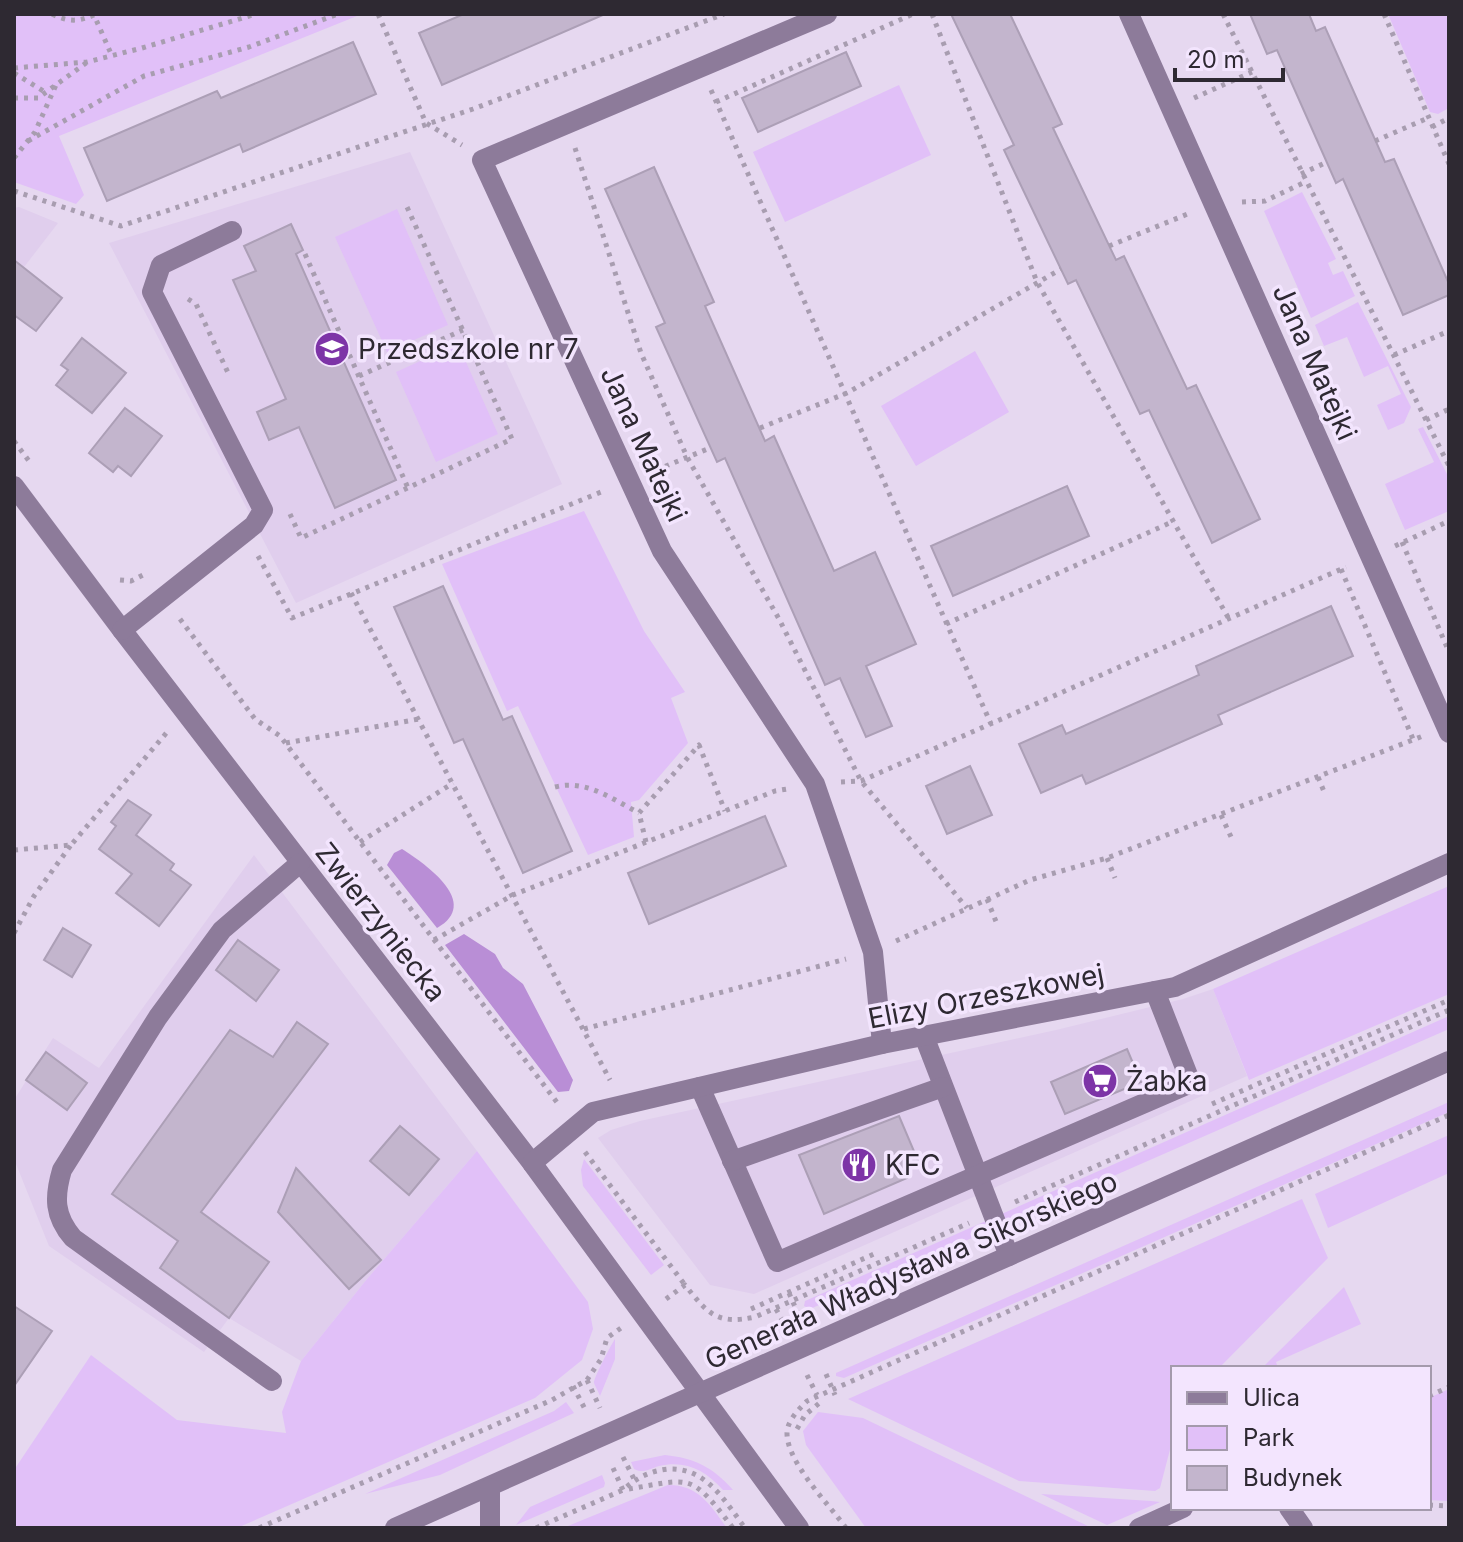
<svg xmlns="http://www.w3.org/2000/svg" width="1463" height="1542" viewBox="0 0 1463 1542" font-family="Inter,sans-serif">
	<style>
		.built { fill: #e0ceed }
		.green { fill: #e1c0f8 }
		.forest { fill: #b98ed6 }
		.building { fill: #c3b5cd; stroke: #ac9fb6; stroke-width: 2 }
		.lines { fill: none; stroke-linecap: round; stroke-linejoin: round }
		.path { stroke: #a89db0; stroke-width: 5; stroke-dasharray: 4 6; stroke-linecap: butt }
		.minor { stroke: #8d7b9a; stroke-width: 20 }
		.labels { text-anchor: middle; stroke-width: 7; stroke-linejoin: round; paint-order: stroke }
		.poi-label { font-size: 28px; fill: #2e2932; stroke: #f3e5fe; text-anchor: start }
		.street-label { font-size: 28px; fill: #2e2932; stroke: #f3e5fe }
	</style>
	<rect width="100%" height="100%" fill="#e6d8f0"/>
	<g class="built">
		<polygon points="410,152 562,484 296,603 109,243"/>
		<polygon points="19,207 58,223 14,280 14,208"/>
		<polygon points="254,855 477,1151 367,1279 301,1361 229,1318 204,1352 49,1246 14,1159 14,1100 53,1038 99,1068"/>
		<polygon points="1213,989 1247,1076 754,1294 710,1285 598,1138 611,1130 640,1121 1056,1030 1183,999"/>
	</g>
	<g class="green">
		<polygon points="14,14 362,14 59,136 84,195 76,204 14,182"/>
		<polygon points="1388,14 1449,14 1449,108 1438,114 1430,112"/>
		<polygon points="899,85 931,155 785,222 753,152"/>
		<polygon points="1302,192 1336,259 1328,263 1333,275 1343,271 1355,296 1311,318 1264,211"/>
		<polygon points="397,209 448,325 387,352 335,237"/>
		<polygon points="1358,302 1411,407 1404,423 1388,430 1377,405 1401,394 1388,366 1364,377 1347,337 1324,346 1315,325"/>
		<polygon points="458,344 498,434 436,462 396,372"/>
		<polygon points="975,351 1009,412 916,466 881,406"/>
		<polygon points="1423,427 1449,478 1449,511 1405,530 1385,484 1434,462 1418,429"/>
		<polygon points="584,511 644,631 685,692 671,698 688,743 639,800 631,802 634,837 588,855 518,706 507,711 442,564"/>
		<polygon points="1449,886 1449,994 1249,1080 1213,989"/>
		<polygon points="1449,1016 1449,1029 810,1309 804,1306 805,1301"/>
		<polygon points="1449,1102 1449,1112 844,1378 836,1376 836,1373"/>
		<polygon points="1449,1135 1449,1173 1328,1228 1315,1194"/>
		<polygon points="477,1151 588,1302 593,1329 582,1360 535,1398 237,1528 14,1528 14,1470 91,1355 177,1420 286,1433 282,1412 301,1361 367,1279"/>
		<polygon points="584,1159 664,1265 651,1275 583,1186 581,1170"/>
		<polygon points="1302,1199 1328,1258 1219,1368 1173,1368 1173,1438 1160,1488 1155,1491 1019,1481 848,1399"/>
		<polygon points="1344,1287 1361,1324 1276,1362 1278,1368 1262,1368"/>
		<path d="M615,1339V1359L600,1396C600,1395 594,1384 594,1383C593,1379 612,1343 615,1339Z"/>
		<polygon points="1449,1389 1449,1501 1429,1500 1429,1398"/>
		<polygon points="566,1402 574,1413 440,1475 365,1494 554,1411"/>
		<polygon points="818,1412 863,1418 1092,1528 866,1528 806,1445 803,1431"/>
		<path d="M665,1455C694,1458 713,1467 733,1490H723C705,1470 686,1460 659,1466C649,1469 644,1474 634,1469L631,1462Z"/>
		<polygon points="602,1475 605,1483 604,1487 516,1525 530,1507"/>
		<path d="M668,1485C699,1485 710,1505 727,1528H563Z"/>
		<polygon points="1041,1494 1151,1501 1160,1502 1107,1525"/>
	</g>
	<g class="forest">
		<path d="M402,849C427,865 481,903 437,928L387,865L394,853Z"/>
		<polygon points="464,934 495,954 503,968 523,984 573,1080 569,1091 558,1092 445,945"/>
	</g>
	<g class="building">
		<polygon points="464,14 605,14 442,85 419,33"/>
		<polygon points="951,14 1010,14 1062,124 1053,128 1116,260 1124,256 1187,389 1196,385 1260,519 1212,543 1149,410 1140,414 1076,280 1068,284 1004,150 1014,145"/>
		<polygon points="1250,14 1309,14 1316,31 1325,27 1385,162 1394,159 1449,284 1449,295 1403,315 1343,179 1336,183 1277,50 1267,54"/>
		<polygon points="353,42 376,94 243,152 240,144 107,201 84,148 217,91 221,98"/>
		<polygon points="846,52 861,86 758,132 742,98"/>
		<polygon points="654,167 714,302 705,306 765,441 774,436 834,571 875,552 916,644 866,666 892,726 866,737 840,678 825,685 725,458 717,462 656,327 665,323 605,189"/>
		<polygon points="291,224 303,250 296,254 396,480 335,508 299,427 269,440 257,412 286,399 233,280 256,271 244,246"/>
		<polygon points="14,260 62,298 36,331 14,315"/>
		<polygon points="82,338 126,373 92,413 56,385 68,370 61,365"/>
		<polygon points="125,408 162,436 131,476 118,466 113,472 89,453"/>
		<polygon points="1067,486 1089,536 953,596 931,546"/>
		<polygon points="443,586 503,720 512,716 572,851 523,873 463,739 454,743 394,607"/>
		<polygon points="1331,606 1353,656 1218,715 1222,724 1086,784 1082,775 1041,793 1019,744 1062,725 1066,734 1199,675 1196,666"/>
		<polygon points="970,766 992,815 947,834 926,786"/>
		<polygon points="128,800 151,815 136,835 174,864 170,870 191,885 159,926 116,893 132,874 99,849 116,826 111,822"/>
		<polygon points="765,816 786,866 649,924 628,873"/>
		<polygon points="63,928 91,945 72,977 44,960"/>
		<polygon points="238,940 279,970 256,1001 216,970"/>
		<polygon points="297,1022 328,1044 201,1212 269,1262 229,1318 160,1268 178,1241 112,1194 230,1030 273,1057"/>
		<polygon points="1127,1049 1141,1082 1065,1114 1051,1082"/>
		<polygon points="46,1052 87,1083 67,1110 26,1080"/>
		<polygon points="899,1116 919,1163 903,1170 907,1178 824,1214 799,1155"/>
		<polygon points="400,1126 439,1159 409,1195 370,1161"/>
		<polygon points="296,1168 381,1260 349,1289 278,1212"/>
		<polygon points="14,1306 52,1331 14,1386"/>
	</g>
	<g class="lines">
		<g class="path">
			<path d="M52,14C68,22 78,22 94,15L112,56"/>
			<polyline points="378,14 426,123 462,145"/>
			<polyline points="932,14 1037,282 1229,619"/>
			<polyline points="1223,14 1449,466"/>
			<polyline points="1384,14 1449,164"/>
			<polyline points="14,68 87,62 142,48 256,14"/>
			<polyline points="14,73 45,92"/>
			<polyline points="711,90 991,724"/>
			<polyline points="14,98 38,98 86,63"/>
			<polyline points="1194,98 1252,72"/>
			<polyline points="716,102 913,14"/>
			<polyline points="1432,127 1449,118"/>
			<polyline points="28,141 144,76 249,47 338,14"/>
			<polyline points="1375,141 1428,118"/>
			<polyline points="575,148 641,353 687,457 779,619 861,781 967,908"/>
			<polyline points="14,158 35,132 56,85"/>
			<polyline points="1301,174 1327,162"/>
			<polyline points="14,191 121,226 473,109 724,14"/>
			<polyline points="1242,202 1265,201 1305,182"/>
			<polyline points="1109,246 1190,213"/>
			<polyline points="305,254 408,488"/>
			<polyline points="188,299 196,304 230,377"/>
			<polyline points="1394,355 1449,331"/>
			<polyline points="359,376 463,330"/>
			<polyline points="1426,420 1449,409"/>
			<polyline points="760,428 847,393 1061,269"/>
			<polyline points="14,441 29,461"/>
			<polyline points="656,470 710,448"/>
			<polyline points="290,514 301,538 512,439 407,207"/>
			<polyline points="1402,542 1449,652"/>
			<polyline points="1395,546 1449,521"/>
			<polyline points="258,556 292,618 606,490"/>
			<polyline points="1341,569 1413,739"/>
			<polyline points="120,580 131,581 143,575"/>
			<polyline points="351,593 610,1080"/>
			<polyline points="180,619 255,719 280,736 559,1105"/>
			<polyline points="946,624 1174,521"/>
			<polyline points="286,743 419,719"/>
			<polyline points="1318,777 1325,794"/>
			<polyline points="841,782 861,781 1346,567"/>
			<path d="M555,787C586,779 612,799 639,813"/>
			<polyline points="1221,815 1232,839"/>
			<polyline points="360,842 453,783"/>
			<polyline points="646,842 639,813 699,745 725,811"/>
			<polyline points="14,850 71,845 168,731"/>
			<polyline points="1107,858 1115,878"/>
			<polyline points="987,899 997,924"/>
			<polyline points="14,933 34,896 71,845"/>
			<polyline points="434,940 513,895 775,791 787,789"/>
			<polyline points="896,941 1030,880 1107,858 1423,736"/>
			<polyline points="584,1029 846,959"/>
			<polyline points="1212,1104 1449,1000"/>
			<polyline points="585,1152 685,1285"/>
			<polyline points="1015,1202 1449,1010"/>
			<polyline points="789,1293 799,1316"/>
			<path d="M666,1299L685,1285C708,1314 717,1325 755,1317L969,1223"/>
			<polyline points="751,1309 874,1254"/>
			<polyline points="776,1309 785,1325"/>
			<polyline points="826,1374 835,1395"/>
			<polyline points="807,1375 817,1395"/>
			<polyline points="587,1380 600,1408"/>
			<polyline points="573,1386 586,1411"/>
			<polyline points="1429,1396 1449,1387"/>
			<polyline points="797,1429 805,1415 823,1400"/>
			<polyline points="623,1457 634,1479"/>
			<path d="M613,1468L623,1490C691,1479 689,1470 733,1528"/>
			<polyline points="1429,1505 1449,1506"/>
			<polyline points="259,1528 552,1400 587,1380 601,1359 607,1338 621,1328"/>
			<path d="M536,1528L623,1490C636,1478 650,1471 668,1469C706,1467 725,1501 745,1528"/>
			<path d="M846,1528C829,1504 786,1462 787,1432C788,1420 799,1409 807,1401L1449,1115"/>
		</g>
		<g class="minor">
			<polyline points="827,14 482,160 662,551 815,784 873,952 882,1044"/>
			<polyline points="1129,14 1449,733"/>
			<polyline points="14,486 122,630 532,1163 799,1528"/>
			<polyline points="122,630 254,525 263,510 152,292 161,265 232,231"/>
			<polyline points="924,1036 1009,1256"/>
			<polyline points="700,1087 777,1262 1191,1083 1155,991"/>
			<polyline points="732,1161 943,1087"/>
			<polyline points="532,1163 593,1112 882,1044 1175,987 1449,863"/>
			<path d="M272,1381L73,1238C54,1216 54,1197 62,1170L158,1017L222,930L300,863"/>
			<polyline points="1289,1508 1303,1528"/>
			<polyline points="395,1528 1449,1061"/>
			<polyline points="490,1528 490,1488"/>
			<polyline points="1139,1528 1183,1508"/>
		</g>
	</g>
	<defs>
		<symbol id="school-disc" viewBox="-11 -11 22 22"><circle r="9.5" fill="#7d34a7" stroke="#f3e5fe"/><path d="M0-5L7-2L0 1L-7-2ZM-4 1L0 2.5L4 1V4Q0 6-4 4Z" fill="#fff"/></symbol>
		<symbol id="supermarket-disc" viewBox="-11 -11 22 22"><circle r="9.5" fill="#7d34a7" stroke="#f3e5fe"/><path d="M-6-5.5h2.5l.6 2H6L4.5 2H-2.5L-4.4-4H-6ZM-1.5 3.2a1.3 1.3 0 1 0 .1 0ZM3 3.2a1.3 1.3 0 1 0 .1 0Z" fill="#fff"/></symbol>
		<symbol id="restaurant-disc" viewBox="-11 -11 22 22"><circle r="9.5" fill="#7d34a7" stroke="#f3e5fe"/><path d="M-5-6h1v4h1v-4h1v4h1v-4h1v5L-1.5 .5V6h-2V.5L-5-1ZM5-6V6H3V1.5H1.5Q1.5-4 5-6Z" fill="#fff"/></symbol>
	</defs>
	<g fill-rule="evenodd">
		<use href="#school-disc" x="312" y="329" width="40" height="40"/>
		<use href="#supermarket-disc" x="1080" y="1061" width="40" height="40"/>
		<use href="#restaurant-disc" x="839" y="1145" width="40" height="40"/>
	</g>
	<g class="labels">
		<g class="poi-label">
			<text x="358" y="359">Przedszkole nr 7</text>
			<text x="1126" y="1091">Żabka</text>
			<text x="885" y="1175">KFC</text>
		</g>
		<g class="street-label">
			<text transform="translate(1315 362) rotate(66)" y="10">Jana Matejki</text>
			<text transform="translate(644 444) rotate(65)" y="10">Jana Matejki</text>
			<text transform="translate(381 922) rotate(52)" y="10">Zwierzyniecka</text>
			<text transform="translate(986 996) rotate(-11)" y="10">Elizy Orzeszkowej</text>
			<text transform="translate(911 1270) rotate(-24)" y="10">Generała Władysława Sikorskiego</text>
		</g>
	</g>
	<rect width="1463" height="1542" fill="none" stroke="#2e2932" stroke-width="32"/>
	<rect x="1171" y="1366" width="260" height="144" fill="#f3e5fe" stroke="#a49aac" stroke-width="2"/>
	<rect x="1187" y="1392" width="40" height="12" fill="#8d7b9a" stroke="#a49aac" stroke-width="2"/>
	<text x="1243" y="1406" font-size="24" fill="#2e2932">Ulica</text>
	<rect x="1187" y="1426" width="40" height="24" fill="#e1c0f8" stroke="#a49aac" stroke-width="2"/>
	<text x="1243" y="1446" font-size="24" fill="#2e2932">Park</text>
	<rect x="1187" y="1466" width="40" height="24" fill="#c3b5cd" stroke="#a49aac" stroke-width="2"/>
	<text x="1243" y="1486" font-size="24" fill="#2e2932">Budynek</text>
	<path d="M1175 68v12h108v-12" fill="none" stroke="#2e2932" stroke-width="4"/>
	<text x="1187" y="68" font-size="24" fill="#2e2932" stroke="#f3e5fe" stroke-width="6" paint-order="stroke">20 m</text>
</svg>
